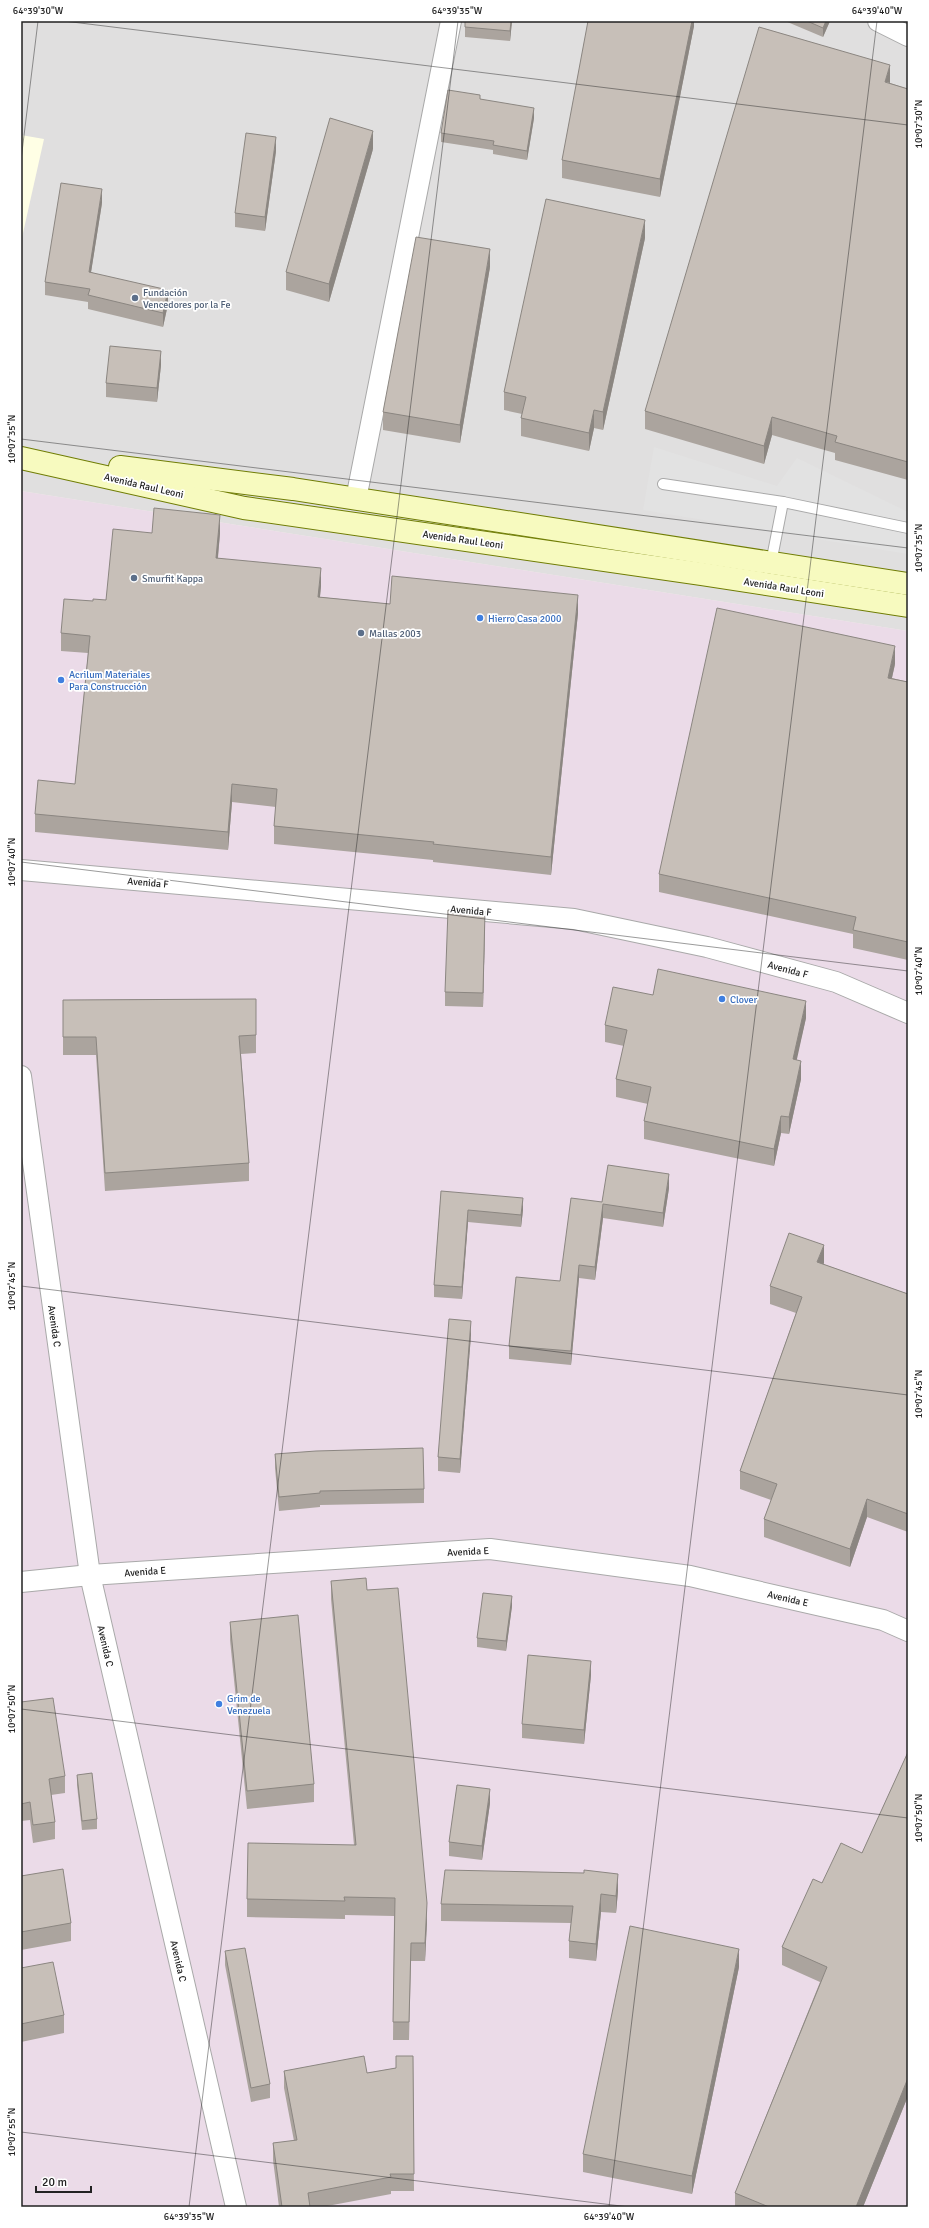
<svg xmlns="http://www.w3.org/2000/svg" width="929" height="2228" viewBox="0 0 929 2228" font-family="Signika,sans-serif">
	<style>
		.residential { fill: #e0dfdf }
		.industrial { fill: #ebdbe8 }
		.education { fill: #ffffe5 }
		.parking { fill: #e2e2e2 }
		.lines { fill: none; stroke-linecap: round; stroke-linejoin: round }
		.lane-casing { stroke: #a9a9a9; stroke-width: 12 }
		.street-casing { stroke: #a9a9a9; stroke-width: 22 }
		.secondary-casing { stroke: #707d05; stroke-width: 24 }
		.lane { stroke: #fff; stroke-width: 10 }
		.street { stroke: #fff; stroke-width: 20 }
		.secondary { stroke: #f7fabf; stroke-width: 22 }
		.wall { fill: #aba49e }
		.shaded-wall { fill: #8b8681 }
		.building { fill: #c7bfb8; stroke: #8b8681 }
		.ticks { fill: none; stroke: #222; stroke-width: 1; stroke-opacity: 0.45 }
		.service-dot { fill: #5c6f8a; stroke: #fff; stroke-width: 1.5 }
		.shop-dot { fill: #3f7fe0; stroke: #fff; stroke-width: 1.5 }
		.labels { text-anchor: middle; stroke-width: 3.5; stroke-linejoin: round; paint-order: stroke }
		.service-label { font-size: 10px; fill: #4e5e75; stroke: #fff; text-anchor: start }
		.street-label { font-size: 10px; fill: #222; stroke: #fff }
		.shop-label { font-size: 10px; fill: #366cbe; stroke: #fff; text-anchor: start }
		.neatline { fill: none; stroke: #222; stroke-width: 1.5 }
		.ticks-label { font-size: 10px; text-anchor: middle; fill: #222 }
	</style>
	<rect width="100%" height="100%" fill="#f2efe9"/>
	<polygon class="residential" points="21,21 908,21 908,631 21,491"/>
	<polygon class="industrial" points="21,491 908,631 908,2207 21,2207"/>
	<polygon class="education" points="21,135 44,139 21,242"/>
	<polygon class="parking" points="654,447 777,486 797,458 908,512 908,554 643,510"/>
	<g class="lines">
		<defs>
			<g id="lane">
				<polyline points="663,484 783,502 908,528"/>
				<polyline points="771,563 783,502"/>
			</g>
			<g id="street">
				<polyline points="878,21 908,36"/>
				<polyline points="356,499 451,21"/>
				<polyline points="21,870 574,919 707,947 836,982 908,1013"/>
				<polyline points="21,1076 90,1575 236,2207"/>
				<polyline points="21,1582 90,1575 490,1549 690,1576 883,1620 908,1631"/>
			</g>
			<g id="secondary">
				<polyline points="21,458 244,508 702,574 908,606"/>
				<polyline points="120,467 293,489 908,584"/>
			</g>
		</defs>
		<use href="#lane" class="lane-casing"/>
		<use href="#street" class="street-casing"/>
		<use href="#secondary" class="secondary-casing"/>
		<use href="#lane" class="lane"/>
		<use href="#street" class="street"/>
		<use href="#secondary" class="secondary"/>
	</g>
	<g class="wall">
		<polygon points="512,21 510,41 465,37 465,27"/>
		<polygon points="694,21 694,26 660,197 562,178 562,160"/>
		<polygon points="785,21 830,21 823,37"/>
		<polygon points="890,83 908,89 908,480 835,460 835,453 772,435 764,464 645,429 645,411"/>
		<polygon points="480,99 534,118 527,160 493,154 493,150 441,142 441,133"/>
		<polygon points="373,149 329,302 286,290 286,272"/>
		<polygon points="276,151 265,231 235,227 235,213"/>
		<polygon points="102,203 91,272 168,304 163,327 88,309 88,302 45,295 45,282"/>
		<polygon points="645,238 603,430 594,428 589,451 521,436 521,418 522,414 504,410 504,392"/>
		<polygon points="490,267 460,443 383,430 383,412"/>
		<polygon points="161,365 157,402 106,397 106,383"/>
		<polygon points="152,533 220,533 218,558 321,586 320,597 390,604 578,613 551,875 433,862 433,860 274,844 274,826 276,807 232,802 228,850 35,832 35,814 75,784 88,653 61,651 61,633 93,601 106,600"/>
		<polygon points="895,664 892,678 908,682 908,960 853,948 853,934 659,892 659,874"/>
		<polygon points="485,925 483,1007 445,1006 445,992"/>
		<polygon points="653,995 806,1018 796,1060 801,1079 789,1134 781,1133 774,1166 644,1139 644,1121 648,1104 616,1097 616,1079 624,1046 605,1042 605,1025"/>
		<polygon points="256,999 256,1053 241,1054 249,1163 249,1181 105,1191 96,1055 63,1055 63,1000"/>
		<polygon points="669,1188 663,1227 603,1218 595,1280 579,1278 571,1365 509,1359 509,1346 560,1281 602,1202"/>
		<polygon points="441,1191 523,1210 521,1227 468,1222 462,1299 434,1297 434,1285"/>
		<polygon points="824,1263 823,1264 908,1294 908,1532 867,1517 850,1567 764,1537 764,1519 771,1500 740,1489 740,1471 796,1313 770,1304 770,1286"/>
		<polygon points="471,1335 460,1473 438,1471 438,1457"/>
		<polygon points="275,1454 424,1489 424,1503 320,1505 320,1507 279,1511 275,1468"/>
		<polygon points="331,1581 367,1590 427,1921 425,1961 411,1961 409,2040 393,2040 394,1916 345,1915 345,1919 247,1917 247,1899 354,1845 331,1599"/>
		<polygon points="512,1606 506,1651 477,1647 477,1638"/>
		<polygon points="230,1622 314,1784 314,1802 247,1809 230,1640"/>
		<polygon points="591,1675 584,1744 522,1738 522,1724"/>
		<polygon points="21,1702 65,1776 65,1793 51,1795 55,1822 55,1839 33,1843 30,1820 21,1821"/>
		<polygon points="908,1752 908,2096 863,2207 735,2207 735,2193 820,1982 782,1965 782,1947 822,1883 862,1853"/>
		<polygon points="77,1775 97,1819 97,1829 82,1830 77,1785"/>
		<polygon points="490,1803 482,1860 449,1856 449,1842"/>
		<polygon points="21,1876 71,1923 71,1941 21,1950"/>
		<polygon points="618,1891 616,1913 601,1912 596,1961 569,1958 569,1941 571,1923 441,1921 441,1904"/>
		<polygon points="225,1951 270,2084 270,2098 251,2102 225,1965"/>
		<polygon points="739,1967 692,2194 583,2172 583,2154"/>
		<polygon points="21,1968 64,2015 64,2033 21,2042"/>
		<polygon points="413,2056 414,2191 391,2191 391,2194 322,2207 279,2207 273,2160 273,2143 294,2141 284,2088 284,2071 367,2073 396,2068"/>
	</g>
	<g class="shaded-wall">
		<polygon points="511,21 512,21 510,41 510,31"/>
		<polygon points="692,21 694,21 694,26 660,197 660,179"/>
		<polygon points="826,21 830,21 823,37 823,28"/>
		<polygon points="890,65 890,83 885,82"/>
		<polygon points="534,108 534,118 527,160 527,151"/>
		<polygon points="373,131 373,149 329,302 329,284"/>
		<polygon points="276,137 276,151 265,231 265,217"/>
		<polygon points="102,189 102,203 89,285 89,272"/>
		<polygon points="645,220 645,238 603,430 603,412"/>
		<polygon points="490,249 490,267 460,443 460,425"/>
		<polygon points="168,290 168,304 163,327 163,313"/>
		<polygon points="161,351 161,365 157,402 157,388"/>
		<polygon points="594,410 594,428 589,451 589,433"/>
		<polygon points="772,417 772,435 764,464 764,446"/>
		<polygon points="220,515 220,533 216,576 216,558"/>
		<polygon points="321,568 321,586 318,615 318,597"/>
		<polygon points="578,595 578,613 551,875 551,857"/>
		<polygon points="895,646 895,664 888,695 888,678"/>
		<polygon points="232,784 232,802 228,850 228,832"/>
		<polygon points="485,911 485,925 483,1007 483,993"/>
		<polygon points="806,1001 806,1018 793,1077 793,1059"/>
		<polygon points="801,1061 801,1079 789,1134 789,1117"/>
		<polygon points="781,1116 781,1133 774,1166 774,1149"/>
		<polygon points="669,1174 669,1188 663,1227 663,1213"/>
		<polygon points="523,1198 523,1210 521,1227 521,1215"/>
		<polygon points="603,1204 603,1218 595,1280 595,1267"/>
		<polygon points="468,1210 468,1222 462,1299 462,1287"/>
		<polygon points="824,1245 824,1263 817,1280 817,1262"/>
		<polygon points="579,1265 579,1278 571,1365 571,1351"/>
		<polygon points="471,1321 471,1335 460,1473 460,1459"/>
		<polygon points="867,1499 867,1517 850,1567 850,1549"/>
		<polygon points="512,1596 512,1606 506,1651 506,1641"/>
		<polygon points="591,1661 591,1675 584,1744 584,1730"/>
		<polygon points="490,1789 490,1803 482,1860 482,1846"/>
		<polygon points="618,1874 618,1891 616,1913 616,1896"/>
		<polygon points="601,1894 601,1912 596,1961 596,1944"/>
		<polygon points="427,1903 427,1921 425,1961 425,1943"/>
		<polygon points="739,1949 739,1967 692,2194 692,2176"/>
		<polygon points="908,2078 908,2096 863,2207 856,2207"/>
	</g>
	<g class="building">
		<polygon points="465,21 511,21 510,31 465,27"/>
		<polygon points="588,21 692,21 660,179 562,160"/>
		<polygon points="807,21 826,21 823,28"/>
		<polygon points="759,27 890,65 885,82 908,89 908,462 835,442 837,436 772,417 764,446 645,411"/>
		<polygon points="448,90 480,95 480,99 534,108 527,151 493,145 494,141 441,133"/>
		<polygon points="330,118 373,131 329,284 286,272"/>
		<polygon points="246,133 276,137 265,217 235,213"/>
		<polygon points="61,183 102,189 89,272 168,290 163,313 88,295 90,289 45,282"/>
		<polygon points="546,199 645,220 603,412 594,410 589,433 521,418 526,397 504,392"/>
		<polygon points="416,237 490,249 460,425 383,412"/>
		<polygon points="110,346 161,351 157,388 106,383"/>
		<polygon points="154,508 220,515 216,558 321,568 318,597 390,604 392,576 578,595 551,857 433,844 434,842 274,826 277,789 232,784 228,832 35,814 38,780 75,784 90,636 61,633 64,599 93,601 93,599 106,600 113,529 152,533"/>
		<polygon points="717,608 895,646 888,678 908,682 908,942 853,930 856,917 659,874"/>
		<polygon points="448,910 485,911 483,993 445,992"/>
		<polygon points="658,969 806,1001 793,1059 801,1061 789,1117 781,1116 774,1149 644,1121 651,1087 616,1079 627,1030 605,1025 613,987 653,995"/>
		<polygon points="256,999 256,1035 239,1036 249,1163 105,1173 96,1037 63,1037 63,1000"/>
		<polygon points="608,1165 669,1174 663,1213 603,1204 595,1267 579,1265 571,1351 509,1346 516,1277 560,1281 571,1198 602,1202"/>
		<polygon points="441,1191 523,1198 521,1215 468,1210 462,1287 434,1285"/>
		<polygon points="789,1233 824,1245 817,1262 908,1294 908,1514 867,1499 850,1549 764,1519 777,1484 740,1471 802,1297 770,1286"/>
		<polygon points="449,1319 471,1321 460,1459 438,1457"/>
		<polygon points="423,1448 424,1489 320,1491 320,1493 279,1497 275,1454 316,1451"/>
		<polygon points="366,1578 367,1590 398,1588 427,1903 425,1943 411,1943 409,2022 393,2022 395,1898 344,1897 345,1901 247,1899 248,1843 356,1845 331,1581"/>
		<polygon points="483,1593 512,1596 506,1641 477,1638"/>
		<polygon points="298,1615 314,1784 247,1791 230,1622"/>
		<polygon points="528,1655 591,1661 584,1730 522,1724"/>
		<polygon points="53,1698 65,1776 49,1779 55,1822 33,1825 30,1802 21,1804 21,1702"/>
		<polygon points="908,1752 908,2078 856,2207 769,2207 735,2193 827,1967 782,1947 813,1879 822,1883 841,1843 862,1853"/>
		<polygon points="92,1773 97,1819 82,1821 77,1775"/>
		<polygon points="457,1785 490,1789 482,1846 449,1842"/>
		<polygon points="63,1869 71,1923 21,1932 21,1876"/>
		<polygon points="445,1870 584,1873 584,1870 618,1874 616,1896 601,1894 596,1944 569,1941 573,1906 441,1904"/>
		<polygon points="630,1926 739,1949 692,2176 583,2154"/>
		<polygon points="245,1948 270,2084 251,2088 225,1951"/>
		<polygon points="53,1962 64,2015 21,2024 21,1968"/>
		<polygon points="364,2056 367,2073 396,2068 396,2056 413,2056 414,2174 390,2174 391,2177 308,2193 310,2207 282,2207 273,2143 297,2140 284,2071"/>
	</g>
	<path class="ticks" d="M64,21L908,125M21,160L38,21M21,439L908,548M21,862L908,971M21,1286L908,1395M21,1709L908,1818M21,2132L629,2207M189,2207L458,21M609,2207L877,21"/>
	<g class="service-dot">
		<circle cx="135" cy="298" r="4"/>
		<circle cx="134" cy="578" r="4"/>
		<circle cx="361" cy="633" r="4"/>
	</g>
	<g class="shop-dot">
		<circle cx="480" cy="618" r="4"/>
		<circle cx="61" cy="680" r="4"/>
		<circle cx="722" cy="999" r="4"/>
		<circle cx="219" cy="1704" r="4"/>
	</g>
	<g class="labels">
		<g class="service-label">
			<text x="143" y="296">Fundación<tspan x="143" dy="12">Vencedores por la Fe</tspan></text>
			<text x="142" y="582">Smurfit Kappa</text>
			<text x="369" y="637">Mallas 2003</text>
		</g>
		<g class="street-label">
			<text transform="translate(144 485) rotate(13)" y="4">Avenida Raul Leoni</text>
			<text transform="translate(463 539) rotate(8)" y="4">Avenida Raul Leoni</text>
			<text transform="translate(784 587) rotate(9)" y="4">Avenida Raul Leoni</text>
			<text transform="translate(148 882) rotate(5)" y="4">Avenida F</text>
			<text transform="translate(471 910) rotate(5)" y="4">Avenida F</text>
			<text transform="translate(788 969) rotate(15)" y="4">Avenida F</text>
			<text transform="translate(55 1326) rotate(82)" y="4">Avenida C</text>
			<text transform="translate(468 1551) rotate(-3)" y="4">Avenida E</text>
			<text transform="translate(145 1571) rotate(-4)" y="4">Avenida E</text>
			<text transform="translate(788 1598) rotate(13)" y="4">Avenida E</text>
			<text transform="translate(106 1646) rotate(77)" y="4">Avenida C</text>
			<text transform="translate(179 1961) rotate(77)" y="4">Avenida C</text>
		</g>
		<g class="shop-label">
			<text x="488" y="622">Hierro Casa 2000</text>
			<text x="69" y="678">Acrilum Materiales<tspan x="69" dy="12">Para Construcción</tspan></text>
			<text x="730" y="1003">Clover</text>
			<text x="227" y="1702">Grim de<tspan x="227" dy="12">Venezuela</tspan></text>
		</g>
	</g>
	<rect width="929" height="2228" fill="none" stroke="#ffffff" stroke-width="44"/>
	<path d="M36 2186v6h55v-6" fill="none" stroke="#222222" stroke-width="2"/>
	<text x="42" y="2186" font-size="12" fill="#222222" stroke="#ffffff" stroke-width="3" paint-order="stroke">20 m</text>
	<rect x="22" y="22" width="885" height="2184" class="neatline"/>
	<g class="ticks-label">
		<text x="38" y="14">64°39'30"W</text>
		<text x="457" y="14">64°39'35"W</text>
		<text x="877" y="14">64°39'40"W</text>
		<text transform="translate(918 124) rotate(-90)" y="4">10°07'30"N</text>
		<text transform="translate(11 439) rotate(-90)" y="4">10°07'35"N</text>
		<text transform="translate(918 548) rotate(-90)" y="4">10°07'35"N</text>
		<text transform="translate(11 862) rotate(-90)" y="4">10°07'40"N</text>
		<text transform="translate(918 971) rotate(-90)" y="4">10°07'40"N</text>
		<text transform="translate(11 1286) rotate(-90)" y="4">10°07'45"N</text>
		<text transform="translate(918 1394) rotate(-90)" y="4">10°07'45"N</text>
		<text transform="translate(11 1709) rotate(-90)" y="4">10°07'50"N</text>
		<text transform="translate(918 1818) rotate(-90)" y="4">10°07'50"N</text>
		<text transform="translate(11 2132) rotate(-90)" y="4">10°07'55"N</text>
		<text x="189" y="2220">64°39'35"W</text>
		<text x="609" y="2220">64°39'40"W</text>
	</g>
</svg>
